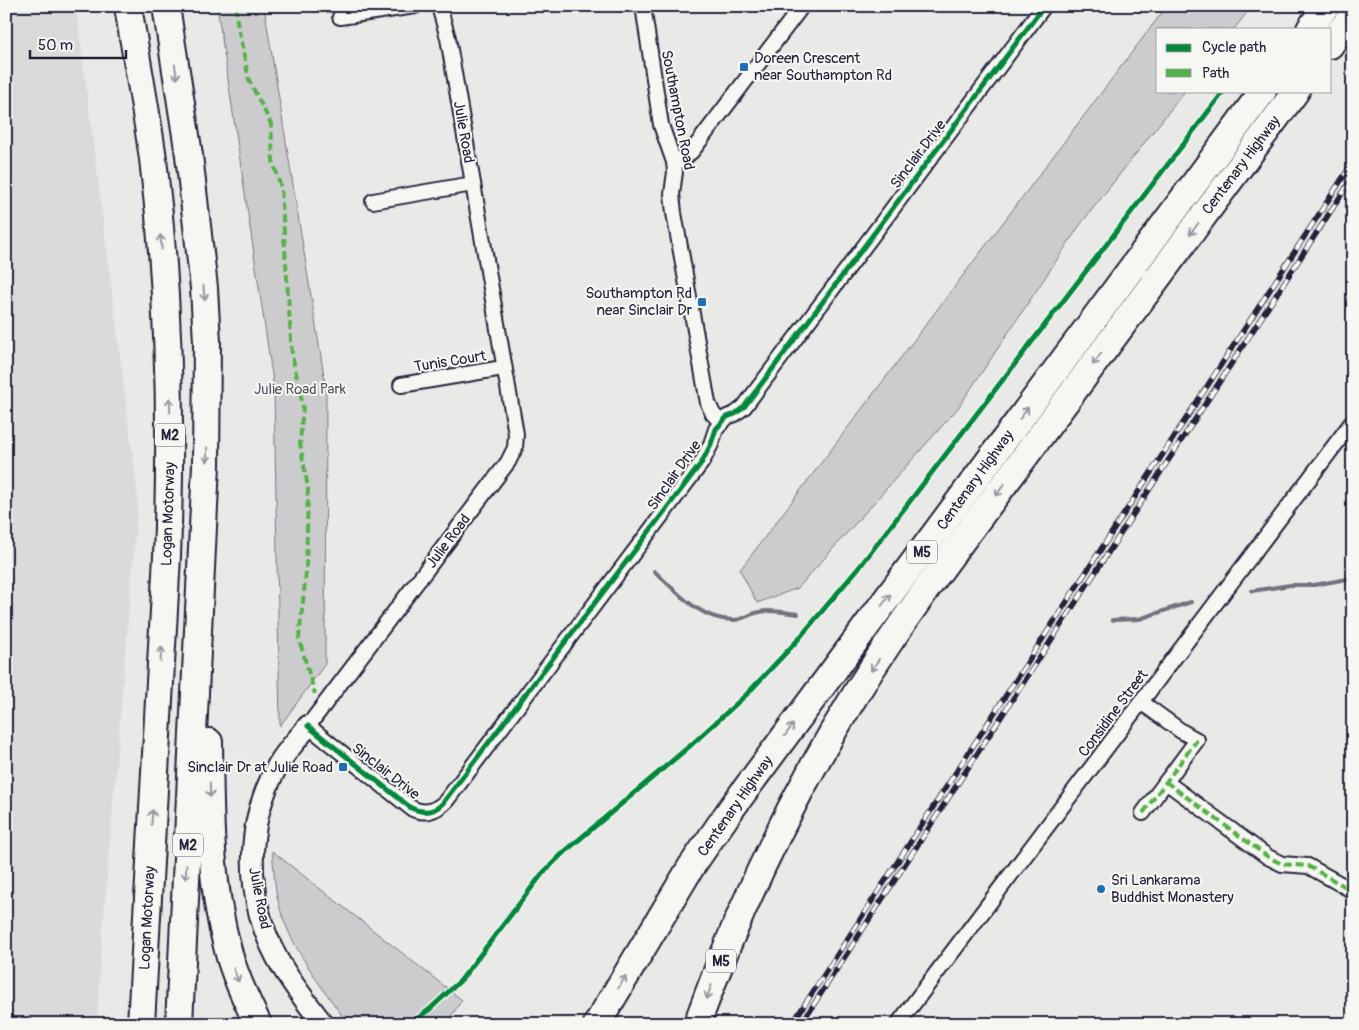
<svg xmlns="http://www.w3.org/2000/svg" width="1359" height="1030" viewBox="0 0 1359 1030" font-family="Pangolin,sans-serif">
	<style>
		.built { fill: #dadada }
		.green { fill: #ccccce; stroke: #777784 }
		.lines { fill: none; stroke-linecap: round; stroke-linejoin: round }
		.stream { stroke: #71717f; stroke-width: 4 }
		.street-casing { stroke: #22223b; stroke-width: 18 }
		.secondary-casing { stroke: #22223b; stroke-width: 24 }
		.highway-casing { stroke: #22223b; stroke-width: 30 }
		.street { stroke: #f6f6f2; stroke-width: 14 }
		.secondary { stroke: #f6f6f2; stroke-width: 20 }
		.highway { stroke: #f6f6f2; stroke-width: 26 }
		.rail-casing { stroke: #22223b; stroke-width: 5.5 }
		.rail { stroke: #f6f6f2; stroke-width: 4; stroke-dasharray: 11; stroke-linecap: butt }
		.quiet { stroke: #55b146; stroke-width: 4; stroke-dasharray: 8 4; stroke-linecap: butt }
		.cycleway-casing { stroke: #f6f6f2; stroke-width: 8 }
		.cycleway { stroke: #00873e; stroke-width: 5 }
		.oneway { stroke: #9797a0 }
		.poi-dot { fill: #1f6fb2; stroke: #f6f6f2; stroke-width: 2 }
		.labels { text-anchor: middle; stroke-width: 4; stroke-linejoin: round; paint-order: stroke }
		.shield { fill: #f6f6f2; stroke: #626272; stroke-width: 1 }
		.shield-label { font-size: 14px; font-weight: bold; fill: #22223b }
		.poi-label { font-size: 15px; fill: #22223b; stroke: #f6f6f2; text-anchor: start }
		.street-label { font-size: 15px; fill: #22223b; stroke: #f6f6f2 }
		.park-label { font-size: 15px; fill: #555567; stroke: #f6f6f2 }
	</style>
	<rect width="100%" height="100%" fill="#e9e9e7"/>
	<filter id="ink" filterUnits="userSpaceOnUse"><feTurbulence type="fractalNoise" baseFrequency=".02" numOctaves="2"/><feDisplacementMap in="SourceGraphic" scale="10" xChannelSelector="R" yChannelSelector="G"/><feConvolveMatrix kernelMatrix="1 2 1 2 8 2 1 2 1" color-interpolation-filters="sRGB"/></filter>
	<g filter="url(#ink)">
		<polygon class="built" points="6,6 76,6 138,498 100,963 97,1024 6,1024"/>
		<g class="green">
			<polygon points="217,6 264,6 326,388 325,664 280,726 274,388"/>
			<polygon points="1167,6 1252,6 1234,29 1158,29 1158,91 1185,91 1080,225 958,408 798,588 757,603 740,570"/>
			<path d="M272,851L462,1000L446,1024H348C322,987 288,945 278,901C274,885 274,867 272,851Z"/>
		</g>
		<g class="lines">
			<g class="stream">
				<path d="M654,571C677,592 701,621 734,620C743,620 751,613 760,612C771,609 787,613 798,614"/>
				<polyline points="1252,591 1290,585 1314,585 1353,578"/>
				<polyline points="1112,620 1139,619 1191,602"/>
			</g>
			<defs>
				<g id="street">
					<path d="M439,6L448,38L516,434L515,448L508,462L308,726L411,808C424,815 436,811 446,801L702,462L711,444L716,429L727,417L735,414L744,407L1044,6"/>
					<polyline points="643,6 661,125 674,162 675,172 672,194 674,213 708,403 713,414 721,422"/>
					<polyline points="340,17 415,6"/>
					<polyline points="674,162 683,159 692,151 802,6"/>
					<polyline points="373,201 473,184"/>
					<polyline points="401,385 503,368"/>
					<polyline points="1141,702 1181,731 1197,740 1143,813"/>
					<polyline points="1166,782 1268,857 1282,864 1308,866 1353,891"/>
					<polyline points="898,1024 1353,421"/>
				</g>
				<path id="secondary" d="M308,726C298,739 286,751 278,765C244,825 245,898 277,958C290,982 307,1003 323,1024"/>
				<g id="highway">
					<path d="M128,6C136,57 146,108 153,159C169,291 172,423 167,556L141,1024"/>
					<polyline points="166,6 189,155 204,288 207,342 206,465 179,1024"/>
					<polyline points="1310,29 1326,6"/>
					<polyline points="1330,45 1353,14"/>
					<path d="M209,742C210,812 209,881 228,950C234,975 246,1000 258,1024"/>
					<polyline points="597,1024 691,867 731,809 1263,91"/>
					<path d="M697,1024C739,908 792,796 857,692C914,600 982,515 1046,428C1129,316 1213,204 1296,91"/>
				</g>
			</defs>
			<use href="#street" class="street-casing"/>
			<use href="#secondary" class="secondary-casing"/>
			<use href="#highway" class="highway-casing"/>
			<use href="#street" class="street"/>
			<use href="#secondary" class="secondary"/>
			<use href="#highway" class="highway"/>
			<defs>
				<g id="rail">
					<polyline points="792,1024 1353,162"/>
					<polyline points="801,1024 1353,177"/>
				</g>
			</defs>
			<use href="#rail" class="rail-casing"/>
			<use href="#rail" class="rail"/>
			<g class="quiet">
				<polyline points="236,6 237,22 249,80 271,124 273,161 281,188 292,355 303,406 300,443 308,488 306,572 299,639 315,694"/>
				<polyline points="1166,782 1268,857 1282,864 1308,866 1353,891"/>
				<polyline points="1143,813 1197,740"/>
			</g>
			<defs>
				<g id="cycleway">
					<path d="M308,726L411,808C422,813 433,813 442,804L702,462L711,444L716,429L727,417L735,414L744,407L1044,6"/>
					<polyline points="410,1024 430,1009 461,980 542,874 562,854 691,745 746,695 796,642 861,565 1224,91"/>
				</g>
			</defs>
			<use href="#cycleway" class="cycleway-casing"/>
			<use href="#cycleway" class="cycleway"/>
		</g>
		<defs><path id="oneway-shaft" d="M-6 0H5M1.5-3L5.5 0L1.5 3" fill="none" stroke-width="1.6" stroke-linecap="round" stroke-linejoin="round" transform="scale(1.25)"/></defs>
		<g class="oneway">
			<use href="#oneway-shaft" transform="translate(176 72) rotate(81)"/>
			<use href="#oneway-shaft" transform="translate(1194 229) rotate(127)"/>
			<use href="#oneway-shaft" transform="translate(161 242) rotate(-95)"/>
			<use href="#oneway-shaft" transform="translate(204 293) rotate(86)"/>
			<use href="#oneway-shaft" transform="translate(1097 359) rotate(127)"/>
			<use href="#oneway-shaft" transform="translate(170 405) rotate(-91)"/>
			<use href="#oneway-shaft" transform="translate(1024 413) rotate(-53)"/>
			<use href="#oneway-shaft" transform="translate(207 455) rotate(91)"/>
			<use href="#oneway-shaft" transform="translate(1000 490) rotate(126)"/>
			<use href="#oneway-shaft" transform="translate(886 600) rotate(-53)"/>
			<use href="#oneway-shaft" transform="translate(161 654) rotate(-87)"/>
			<use href="#oneway-shaft" transform="translate(875 665) rotate(124)"/>
			<use href="#oneway-shaft" transform="translate(789 730) rotate(-54)"/>
			<use href="#oneway-shaft" transform="translate(210 790) rotate(89)"/>
			<use href="#oneway-shaft" transform="translate(152 817) rotate(-87)"/>
			<use href="#oneway-shaft" transform="translate(186 872) rotate(93)"/>
			<use href="#oneway-shaft" transform="translate(236 975) rotate(69)"/>
			<use href="#oneway-shaft" transform="translate(622 982) rotate(-59)"/>
			<use href="#oneway-shaft" transform="translate(709 992) rotate(110)"/>
		</g>
	</g>
	<g class="poi-dot">
		<rect x="739" y="62" width="10" height="10" rx="2.5"/>
		<rect x="697" y="297" width="10" height="10" rx="2.5"/>
		<rect x="338" y="762" width="10" height="10" rx="2.5"/>
		<circle cx="1101" cy="889" r="5"/>
	</g>
	<g class="labels">
		<g class="shield">
			<rect x="155" y="423.5" width="30" height="23" rx="4"/>
			<rect x="907" y="540.5" width="30" height="23" rx="4"/>
			<rect x="173" y="833.5" width="30" height="23" rx="4"/>
			<rect x="706" y="949.5" width="30" height="23" rx="4"/>
		</g>
		<g class="shield-label">
			<text x="170" y="440">M2</text>
			<text x="922" y="557">M5</text>
			<text x="188" y="850">M2</text>
			<text x="721" y="966">M5</text>
		</g>
		<g class="poi-label">
			<text x="754" y="63">Doreen Crescent<tspan x="754" dy="17">near Southampton Rd</tspan></text>
			<text x="692" y="298" text-anchor="end">Southampton Rd<tspan x="692" dy="17">near Sinclair Dr</tspan></text>
			<text x="333" y="772" text-anchor="end">Sinclair Dr at Julie Road</text>
			<text x="1111" y="885">Sri Lankarama<tspan x="1111" dy="17">Buddhist Monastery</tspan></text>
		</g>
		<g class="street-label">
			<text transform="translate(678 110) rotate(79)" y="5">Southampton Road</text>
			<text transform="translate(464 132) rotate(80)" y="5">Julie Road</text>
			<text transform="translate(918 154) rotate(-53)" y="5">Sinclair Drive</text>
			<text transform="translate(1241 165) rotate(-53)" y="5">Centenary Highway</text>
			<text transform="translate(450 361) rotate(-9)" y="5">Tunis Court</text>
			<text transform="translate(674 475) rotate(-55)" y="5">Sinclair Drive</text>
			<text transform="translate(975 480) rotate(-54)" y="5">Centenary Highway</text>
			<text transform="translate(168 514) rotate(-88)" y="5">Logan Motorway</text>
			<text transform="translate(448 541) rotate(-53)" y="5">Julie Road</text>
			<text transform="translate(1113 713) rotate(-53)" y="5">Considine Street</text>
			<text transform="translate(386 771) rotate(38)" y="5">Sinclair Drive</text>
			<text transform="translate(735 806) rotate(-55)" y="5">Centenary Highway</text>
			<text transform="translate(260 898) rotate(79)" y="5">Julie Road</text>
			<text transform="translate(147 918) rotate(-87)" y="5">Logan Motorway</text>
		</g>
		<g class="park-label">
			<text x="300" y="394">Julie Road Park</text>
		</g>
	</g>
	<rect width="1359" height="1030" fill="none" stroke="#f6f6f2" stroke-width="25"/>
	<rect x="12" y="12" width="1334" height="1005" fill="none" stroke="#22223b" stroke-width="2" filter="url(#ink)"/>
	<rect x="1156" y="28" width="175" height="65" fill="#f6f6f2" stroke="#a1a1a9"/>
	<rect x="1166" y="44" width="25" height="8" fill="#00873e" stroke="#a1a1a9"/>
	<text x="1202" y="52" font-size="15" fill="#22223b">Cycle path</text>
	<rect x="1166" y="69" width="25" height="8" fill="#55b146" stroke="#a1a1a9"/>
	<text x="1202" y="78" font-size="15" fill="#22223b">Path</text>
	<path d="M30 50v8h96v-8" fill="none" stroke="#22223b" stroke-width="2.5"/>
	<text x="38" y="50" font-size="15" fill="#22223b" stroke="#f6f6f2" stroke-width="4" paint-order="stroke">50 m</text>
</svg>
